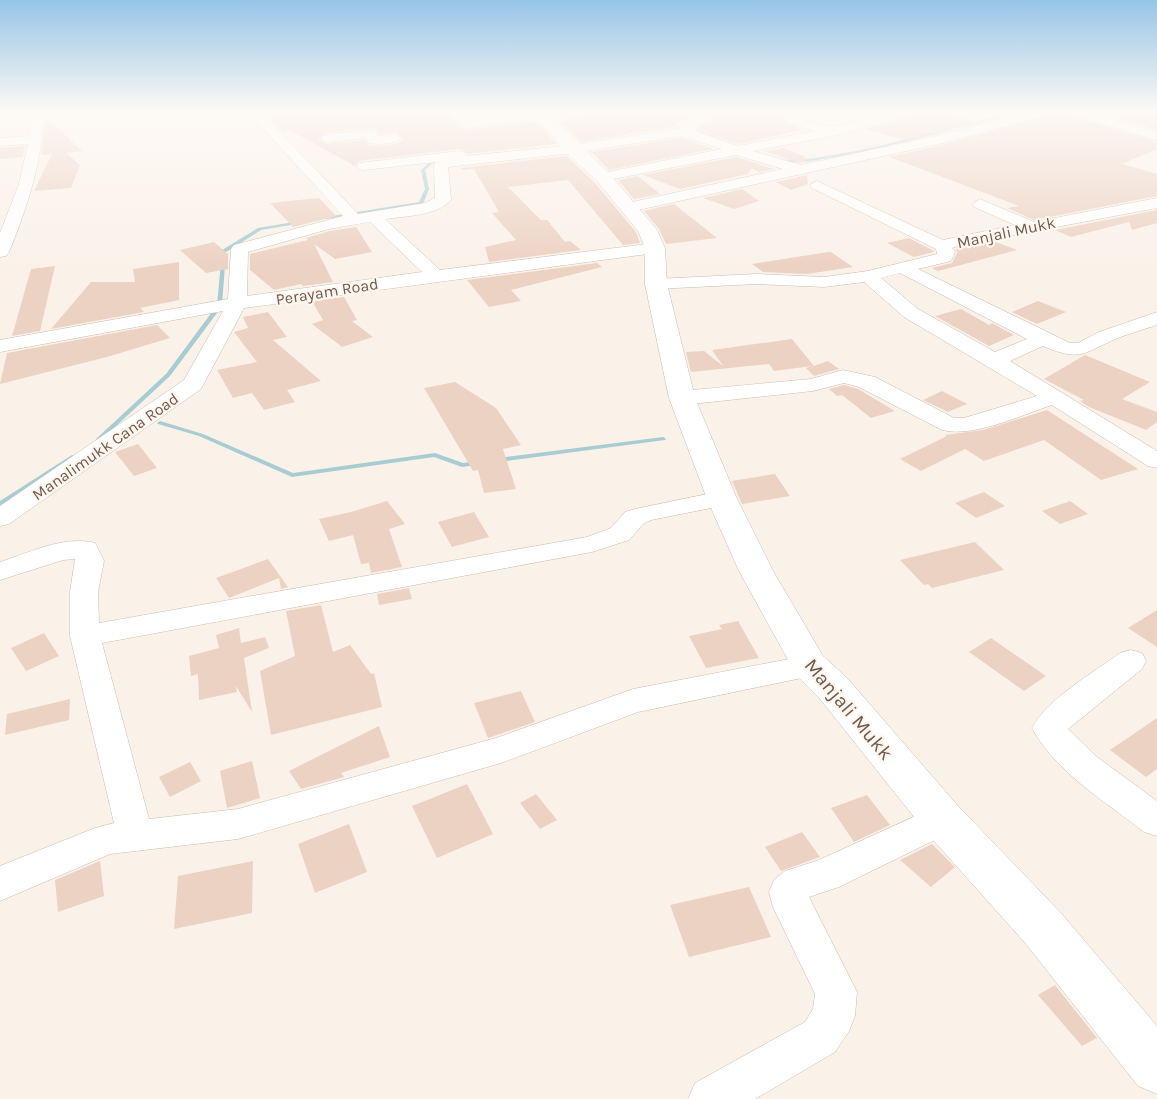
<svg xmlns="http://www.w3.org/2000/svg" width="1157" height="1099" viewBox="0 0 1157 1099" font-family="Karla,sans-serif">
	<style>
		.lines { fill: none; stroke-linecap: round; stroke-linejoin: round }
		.stream { fill: #a7cdd2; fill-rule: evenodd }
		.building { fill: #ecd2c3; fill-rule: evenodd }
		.minor-casing { stroke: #cbbab0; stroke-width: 1 }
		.tertiary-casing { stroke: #cbbab0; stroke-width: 1 }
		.minor { fill: #fff; fill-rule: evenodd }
		.tertiary { fill: #fff; fill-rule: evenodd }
		.labels { text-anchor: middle; stroke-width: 4.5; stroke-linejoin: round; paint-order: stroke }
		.far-street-label { font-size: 16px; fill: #715a4f; stroke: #fdf7ef }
		.street-label { font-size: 20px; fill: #715a4f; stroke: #fdf7ef }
	</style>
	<rect width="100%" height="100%" fill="#faf2e9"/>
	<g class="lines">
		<g class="stream">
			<polygon points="1011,112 1017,112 969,126 966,125"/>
			<path d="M950,128L951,130C911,140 870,152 829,158C812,161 794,165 778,160C784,159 790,160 796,160C808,159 821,157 833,155C872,149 911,138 950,128Z"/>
			<polygon points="697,131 699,131 736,145 733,146 697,133"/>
			<polygon points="439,160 440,160 440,162 433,163 425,170 429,189 423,204 326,219 324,218 326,217 419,202 425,189 421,170 431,161"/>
			<polygon points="300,221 302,221 302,223 261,230 226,252 222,305 217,306 222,250 258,228"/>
			<polygon points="212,312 217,313 170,376 101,440 97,440 96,439 97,438 166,374"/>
			<polygon points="160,421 203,434 293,473 435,453 463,463 477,461 480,463 477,465 462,467 434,457 292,477 199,436 158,424 157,423"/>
			<polygon points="663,437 665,438 666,439 665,440 498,462 495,460 498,458"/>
			<polygon points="72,455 75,457 74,458 0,506 0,501"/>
		</g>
	</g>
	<g class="building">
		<path d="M264,112H447L459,128L466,130L536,121L556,144L467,154L464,150L459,149L359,161L355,166L291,131L283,132ZM371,128L376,129L379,134L396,132L404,139L396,144L377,146L369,145L365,140L327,144L318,139L327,132Z"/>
		<polygon points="596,112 686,112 690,117 679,119 677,126 581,142 561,122"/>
		<polygon points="707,112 729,112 744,115 770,112 782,116 790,124 802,130 738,144 699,130 698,127 713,123 714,118"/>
		<polygon points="924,112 938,112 979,123 904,140 866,129"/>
		<polygon points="1058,112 1157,142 1157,149 1122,164 1157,174 1157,196 1034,220 1007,208 1019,206 889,157 947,144"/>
		<polygon points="1103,112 1157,112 1157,130 1100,113"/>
		<polygon points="46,117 82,151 66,153 80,165 71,188 34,191 52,154 41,155"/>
		<polygon points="681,138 713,149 609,170 592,152"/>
		<polygon points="25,146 23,157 0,159 0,148"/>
		<polygon points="784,148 805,157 805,162 801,163 763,151"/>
		<polygon points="567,156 595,183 636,232 640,243 623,245 568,180 508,187 541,220 547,220 565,242 570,241 581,250 489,262 485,247 516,240 492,213 499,212 474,169 463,170 460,168"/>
		<polygon points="736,157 774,169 759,172 752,168 748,174 680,189 643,175"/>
		<polygon points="807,175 808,184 791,190 776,182"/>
		<polygon points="638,176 660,194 634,199 618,180"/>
		<polygon points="742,189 759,201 734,209 703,198"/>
		<polygon points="319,198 336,216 293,227 270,203"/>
		<polygon points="674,204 717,238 666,244 659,229 644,211"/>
		<polygon points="1157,210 1157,223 1132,230 1129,222 1071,237 1055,230"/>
		<polygon points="356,227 372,252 335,259 314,244 333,282 303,286 301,284 274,290 250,270 250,254 308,240 306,238 330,231"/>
		<polygon points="909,238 934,251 934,252 914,257 887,243"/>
		<polygon points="993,241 1017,250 938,271 932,268 952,263 957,253 956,249"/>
		<polygon points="214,242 228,254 228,269 206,273 180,250"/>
		<polygon points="828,252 831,252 853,267 807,274 763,272 752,264"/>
		<polygon points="179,262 179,300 140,308 144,312 51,329 91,282 135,282 133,269"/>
		<polygon points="597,263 602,267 511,290 521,301 489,307 467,280"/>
		<polygon points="55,266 40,331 12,336 31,269"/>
		<polygon points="344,297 357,320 352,321 373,337 342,347 312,324 323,320 312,301"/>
		<polygon points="1038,301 1066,312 1037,324 1012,312"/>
		<polygon points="961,309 989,325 992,323 1014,335 989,346 935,316"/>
		<polygon points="268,312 287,337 273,340 321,381 287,390 295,402 264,410 252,393 233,398 217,370 257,362 234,332 248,328 243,317"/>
		<polygon points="157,325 170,338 107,357 0,384 7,353"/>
		<polygon points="792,339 814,366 828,361 839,369 814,376 806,368 812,366 774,371 769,364 691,372 686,352 704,351 723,366 712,350"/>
		<polygon points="1085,355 1150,382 1122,399 1157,412 1157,422 1146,430 1089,407 1080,401 1084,400 1044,379"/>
		<polygon points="455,382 496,408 521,445 503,449 516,489 484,493 478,470 473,471 424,388"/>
		<polygon points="844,385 858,389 895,411 871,418 842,395 837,396 829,389"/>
		<polygon points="942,391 967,404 948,412 923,400"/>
		<polygon points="1047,410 1138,469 1101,480 1044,440 984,461 965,449 921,471 900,459 947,436 945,435 983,430"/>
		<polygon points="138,444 157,468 134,476 115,452"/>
		<polygon points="775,474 790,496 742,504 732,481"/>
		<polygon points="984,492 1005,506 976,518 955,503"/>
		<polygon points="387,501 405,524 389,529 402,567 371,573 369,563 361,564 353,535 329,541 319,519 351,512"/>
		<polygon points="1070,501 1088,514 1060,524 1042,511"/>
		<polygon points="474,512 489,537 452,547 438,522"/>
		<polygon points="975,542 1004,570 932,588 928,584 924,585 900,560"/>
		<polygon points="268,559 288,587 281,589 279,578 229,598 216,578"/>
		<polygon points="409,588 412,599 379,605 377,594"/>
		<polygon points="321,605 333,652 350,645 371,674 374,673 382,707 271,735 260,671 295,656 286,611"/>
		<polygon points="1157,610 1157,647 1128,628"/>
		<polygon points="738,621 759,658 706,668 689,636 722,629 719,625"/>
		<polygon points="239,628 241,643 265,637 269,648 244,658 252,712 236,686 237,692 199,700 198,674 191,676 189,656 219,648 216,635"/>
		<polygon points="44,633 59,656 26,671 11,648"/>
		<polygon points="991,638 1046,676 1024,691 969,652"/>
		<polygon points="521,691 535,722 488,738 474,703"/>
		<polygon points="70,699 69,720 5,735 7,714"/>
		<polygon points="1157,718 1157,769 1146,777 1110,750"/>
		<polygon points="379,726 390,757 341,773 344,777 301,789 289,771"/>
		<polygon points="252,761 260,798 227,808 220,771"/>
		<polygon points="190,762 201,781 170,797 159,777"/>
		<polygon points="467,784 493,834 437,858 412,806"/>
		<polygon points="536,794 557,820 540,829 520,803"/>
		<polygon points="867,795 890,825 854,842 831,808"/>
		<polygon points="349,824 367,872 315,893 298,844"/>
		<polygon points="802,832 820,857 781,871 765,847"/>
		<polygon points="932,844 955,867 931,887 900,860"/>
		<polygon points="100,861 104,896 58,912 55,880"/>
		<polygon points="253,861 252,913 174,929 178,876"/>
		<polygon points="749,887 771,937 689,957 670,905"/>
		<polygon points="1055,985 1097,1038 1082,1046 1038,995"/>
	</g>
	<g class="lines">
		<defs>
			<g id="minor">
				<path d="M32,112H44C42,161 28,206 9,252L6,256L0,257V233L19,184L28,144L0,146V138L30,136Z"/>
				<path d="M248,112H261L358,214L425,203L435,198L434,165L436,162L364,170L359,169L357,166L359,163L459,151L464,152L466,156L573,145L681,128L678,124L679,121L695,118L688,112H703L712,119L711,122L694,126L698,132L738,146L814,131C803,127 786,124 782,112H794C808,128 837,129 856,121L847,112H865L864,114L871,121L870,124L844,134L753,151L801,165L945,134L1027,112H1048L1046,115L947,142L629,212L621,207L623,204L783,169L736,155L603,181L596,177L603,173L722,149L681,136L573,153L448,167L451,200C437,216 405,216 385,219L440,270L655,243L661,244L664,248L661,252L655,253L244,308L201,389L9,524L0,526V506L184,380L223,311L0,352V340L228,299L231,249L234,245L343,216ZM370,222L422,272L247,296L248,252L329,229Z"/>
				<polygon points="449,112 462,112 470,120 527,112 546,114 540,118 466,128 461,127"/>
				<polygon points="1068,112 1088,112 1157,132 1157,140 1070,115"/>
				<path d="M371,130L376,131L378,136L395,134L402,138C395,144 378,145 369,143L366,138L327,142L320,138L327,134Z"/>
				<path d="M817,181L943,240L1015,225L974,207L972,204L980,199L1034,222L1157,198V208L961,245L952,248L955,252L951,261L918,269L1070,343H1078L1099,332L1157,312V325C1142,330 1127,334 1113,340C1081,355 1079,361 1043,346L1010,361L1157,451V468L1148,466L1052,405C1021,415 974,438 942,430L859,387L844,383L813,391L682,405L674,403L671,398L674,393L682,391L811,379L843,370L875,377L954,418H964L1037,396L904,317L864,282L824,287L756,284L656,289L650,288L647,284L650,280L656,279L756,274L824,277L868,271L937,254L936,249L812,188L810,185ZM900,273L1027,339L995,352L918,309L881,278Z"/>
				<path d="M722,491L731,494L735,499L731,504L651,520L643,524L629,540L592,552L102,643L149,819L238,809L496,738L633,689L810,655L821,658L825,666L821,674L638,712L501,763L238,839L110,854L0,901V866L95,828L114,823L70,636V592L75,559L63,560L0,580V562C29,553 64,535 95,543L104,561L98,592L99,623L587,537L611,528L625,512L635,509Z"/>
				<path d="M1131,650L1142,653L1146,661L1142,669L1068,729L1097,757L1157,801V836L1144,832C1105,801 1056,773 1032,728C1047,699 1093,673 1120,653Z"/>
				<polygon points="942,804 955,808 960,819 955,830 839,887 809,897 857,992 855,1016 849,1031 835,1052 755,1099 688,1099 695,1083 805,1022 813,1009 815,994 773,907 769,892 774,880 785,871 819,860"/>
			</g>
			<polygon id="tertiary" points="531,112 548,112 609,173 657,230 665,248 667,284 695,398 737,499 773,571 823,656 848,679 958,806 1060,912 1157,1026 1157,1094 1138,1086 1026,944 926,832 820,699 797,676 739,571 707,499 669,398 645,284 645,248 638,231 597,181 567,153"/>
		</defs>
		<use href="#minor" class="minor-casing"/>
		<use href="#tertiary" class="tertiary-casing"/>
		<use href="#minor" class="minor"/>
		<use href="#tertiary" class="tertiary"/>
	</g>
	<linearGradient id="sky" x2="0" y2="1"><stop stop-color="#97c5e6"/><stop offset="0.42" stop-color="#fdf9f5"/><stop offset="1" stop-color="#fdf9f5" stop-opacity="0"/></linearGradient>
	<rect width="1157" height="266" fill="url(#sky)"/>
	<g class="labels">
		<g class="far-street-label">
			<text transform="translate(1006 232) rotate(-12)" y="6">Manjali Mukk</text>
			<text transform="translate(327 291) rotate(-9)" y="6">Perayam Road</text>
			<text transform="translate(105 446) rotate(-35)" y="6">Manalimukk Cana Road</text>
		</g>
		<g class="street-label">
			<text transform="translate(849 709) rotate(50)" y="7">Manjali Mukk</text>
		</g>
	</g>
</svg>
